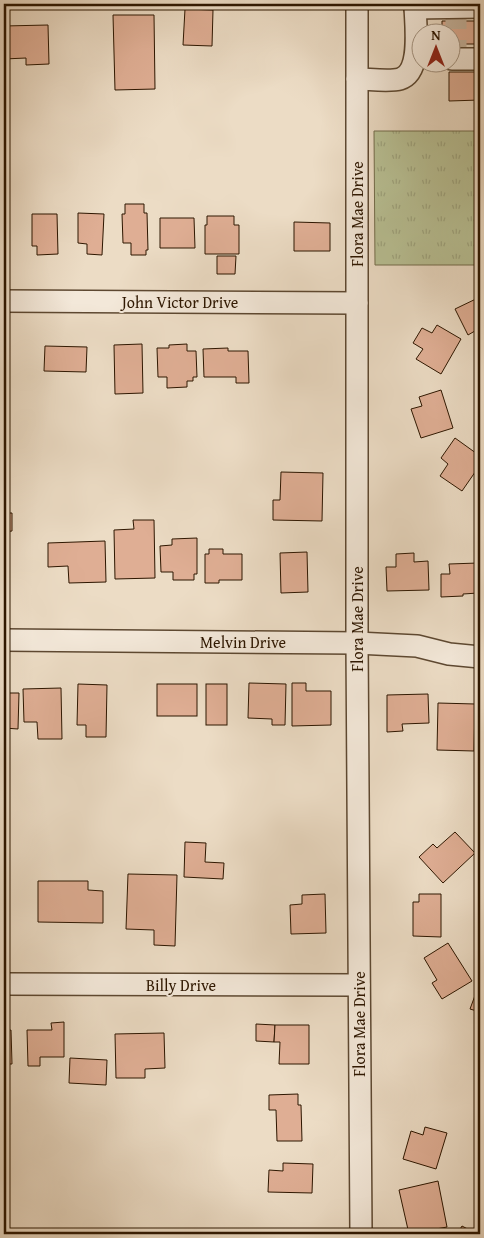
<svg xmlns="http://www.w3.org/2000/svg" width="484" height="1238" viewBox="0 0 484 1238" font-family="'Gentium Book Plus',serif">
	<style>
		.grass { fill: url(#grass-tufts); stroke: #726b4a }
		.building { fill: #dfae94; stroke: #2d1600 }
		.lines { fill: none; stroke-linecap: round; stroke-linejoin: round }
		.minor-tunnel { stroke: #c6b49e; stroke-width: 21; stroke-dasharray: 21 11; stroke-linecap: butt }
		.minor-casing { stroke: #5d4831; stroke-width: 24 }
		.minor { stroke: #f3e8d9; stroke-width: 21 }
		.labels { text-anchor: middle; stroke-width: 4; stroke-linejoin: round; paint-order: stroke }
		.street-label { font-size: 16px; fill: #2d1600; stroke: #f3e8d9 }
	</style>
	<defs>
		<pattern id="grass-tufts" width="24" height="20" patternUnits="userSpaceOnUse" patternTransform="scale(1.25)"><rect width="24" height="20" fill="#b8c094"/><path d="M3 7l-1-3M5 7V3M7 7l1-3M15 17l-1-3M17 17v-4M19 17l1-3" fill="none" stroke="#9ea47e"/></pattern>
	</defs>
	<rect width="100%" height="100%" fill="#ecdcc5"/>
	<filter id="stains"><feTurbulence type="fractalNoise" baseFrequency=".004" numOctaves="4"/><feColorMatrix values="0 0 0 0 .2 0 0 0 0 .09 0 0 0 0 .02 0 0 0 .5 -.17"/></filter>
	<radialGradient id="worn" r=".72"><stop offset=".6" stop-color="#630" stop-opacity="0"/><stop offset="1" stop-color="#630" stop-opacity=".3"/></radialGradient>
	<polygon class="grass" points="374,131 480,131 480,265 375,265"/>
	<g class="building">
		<polygon points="185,9 213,10 212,46 183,45"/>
		<polygon points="113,15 154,15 155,89 115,90"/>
		<polygon points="442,21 480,21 480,44 452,44 452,32 442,32"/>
		<polygon points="48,25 49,64 26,65 26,58 4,59 4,26"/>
		<polygon points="449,72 480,72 480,100 449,101"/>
		<polygon points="125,204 144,204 144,213 147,213 148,250 146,250 146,255 131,255 131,243 123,243 122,214 125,214"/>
		<polygon points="78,213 104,214 102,255 87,254 87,244 78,243"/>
		<polygon points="32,214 57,214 58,254 37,255 37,246 32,246"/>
		<polygon points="207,216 234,216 234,225 239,225 239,254 205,254 205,225 207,225"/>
		<polygon points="160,218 194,218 195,248 160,248"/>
		<polygon points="294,222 330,223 330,251 294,251"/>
		<polygon points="217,256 236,256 235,274 217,274"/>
		<polygon points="480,297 480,328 468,335 455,309"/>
		<polygon points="437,325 461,339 441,374 416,359 423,349 413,343 422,328 432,333"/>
		<polygon points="142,344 143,393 115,394 114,345"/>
		<polygon points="187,344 187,351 196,351 197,377 193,377 193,381 187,381 187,387 167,388 167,377 158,377 157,348 169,348 169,345"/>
		<polygon points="45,346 87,347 86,372 44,371"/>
		<polygon points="228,348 228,351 248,351 249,383 236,383 236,377 204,377 203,349"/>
		<polygon points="441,390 453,428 421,438 411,409 422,406 419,397"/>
		<polygon points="455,438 480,456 480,465 462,491 440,476 448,464 441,458"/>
		<polygon points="281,472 323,473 322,521 273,520 273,500 280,500"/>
		<polygon points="4,513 12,513 12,531 4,532"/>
		<polygon points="133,520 154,520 155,578 115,579 114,530 134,529"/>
		<polygon points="197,538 197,574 194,574 194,580 173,580 173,572 161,572 160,546 172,545 172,539"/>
		<polygon points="105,541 106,582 69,583 68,566 48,567 48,543"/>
		<polygon points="209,549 223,549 223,554 242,554 242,580 219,580 219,583 205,583 205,554 209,554"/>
		<polygon points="307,552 308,592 281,593 280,553"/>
		<polygon points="414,553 414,562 428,561 429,590 387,591 386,567 396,567 396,554"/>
		<polygon points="478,563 478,593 463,594 463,596 441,597 441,574 450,574 449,564"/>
		<polygon points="249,683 286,684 285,725 272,725 272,719 248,718"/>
		<polygon points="292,683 306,683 306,691 331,691 331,725 292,726"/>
		<polygon points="78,684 107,685 106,737 86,737 86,725 77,725"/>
		<rect x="157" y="684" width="40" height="32"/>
		<rect x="206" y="684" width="21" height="41"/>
		<polygon points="61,688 62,739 38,739 37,722 24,722 23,689"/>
		<polygon points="4,693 19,693 18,729 4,728"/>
		<polygon points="428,694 429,723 402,724 403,731 387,732 387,695"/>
		<polygon points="438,703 475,704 474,751 437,750"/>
		<polygon points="455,832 475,853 443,883 419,857 433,844 437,848"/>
		<polygon points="185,842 206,843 205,862 224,863 223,879 184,877"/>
		<polygon points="128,874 177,875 175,946 154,945 154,930 126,929"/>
		<polygon points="38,881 88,881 88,890 103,891 103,923 38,922"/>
		<polygon points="325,894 326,933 291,934 290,905 302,904 302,895"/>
		<polygon points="419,894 441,894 441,937 413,936 413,902 419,902"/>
		<polygon points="448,943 472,981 442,999 432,983 437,980 424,958"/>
		<polygon points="480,982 480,1012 470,1009"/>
		<polygon points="64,1022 64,1057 40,1057 40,1066 28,1066 27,1030 52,1030 51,1023"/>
		<polygon points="256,1024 275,1025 274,1042 256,1041"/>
		<polygon points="275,1025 309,1025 309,1064 279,1064 280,1042 274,1042"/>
		<polygon points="11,1030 12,1064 4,1064 4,1031"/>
		<polygon points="164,1033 165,1068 145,1069 145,1078 116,1078 115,1034"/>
		<polygon points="70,1058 107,1060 106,1085 69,1083"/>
		<polygon points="298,1094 298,1105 301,1105 302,1141 277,1141 276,1110 269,1110 269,1095"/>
		<polygon points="425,1127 447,1133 436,1169 403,1159 411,1131 423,1135"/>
		<polygon points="283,1163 313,1164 312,1193 268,1192 269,1170 283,1171"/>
		<polygon points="438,1181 447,1227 409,1234 399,1190"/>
		<polygon points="462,1226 477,1234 457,1234"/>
	</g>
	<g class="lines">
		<polyline class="minor-tunnel" points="456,8 456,59"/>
		<defs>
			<g id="minor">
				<polyline points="357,4 357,643 361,1234"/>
				<polyline points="415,8 480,7"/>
				<polyline points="452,59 480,59"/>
				<path d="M357,79C368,79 390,82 400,79C423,72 415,23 415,4"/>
				<polyline points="4,301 357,303"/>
				<polyline points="4,640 357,643 417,646 449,654 480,657"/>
				<polyline points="4,984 359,985"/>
			</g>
		</defs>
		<use href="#minor" class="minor-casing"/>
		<use href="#minor" class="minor"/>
	</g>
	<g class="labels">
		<g class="street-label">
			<text transform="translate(357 214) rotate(-90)" y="6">Flora Mae Drive</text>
			<text x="180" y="308">John Victor Drive</text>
			<text transform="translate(357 619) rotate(-90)" y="6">Flora Mae Drive</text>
			<text x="243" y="648">Melvin Drive</text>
			<text x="181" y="991">Billy Drive</text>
			<text transform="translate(359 1024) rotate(-90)" y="6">Flora Mae Drive</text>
		</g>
	</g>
	<rect width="484" height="1238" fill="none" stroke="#ecdcc5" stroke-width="20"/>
	<rect x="5" y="5" width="474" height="1228" fill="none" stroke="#2d1600" stroke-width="2.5"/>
	<rect x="10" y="10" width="464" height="1218" fill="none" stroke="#2d1600"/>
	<g transform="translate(436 48)"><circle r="24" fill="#f3e8d9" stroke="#a49482"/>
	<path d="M0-4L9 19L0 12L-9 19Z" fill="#8f2418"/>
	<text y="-8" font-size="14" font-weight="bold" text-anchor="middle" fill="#2d1600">N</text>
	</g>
	<rect width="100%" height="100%" filter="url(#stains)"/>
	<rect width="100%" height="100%" fill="url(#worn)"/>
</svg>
